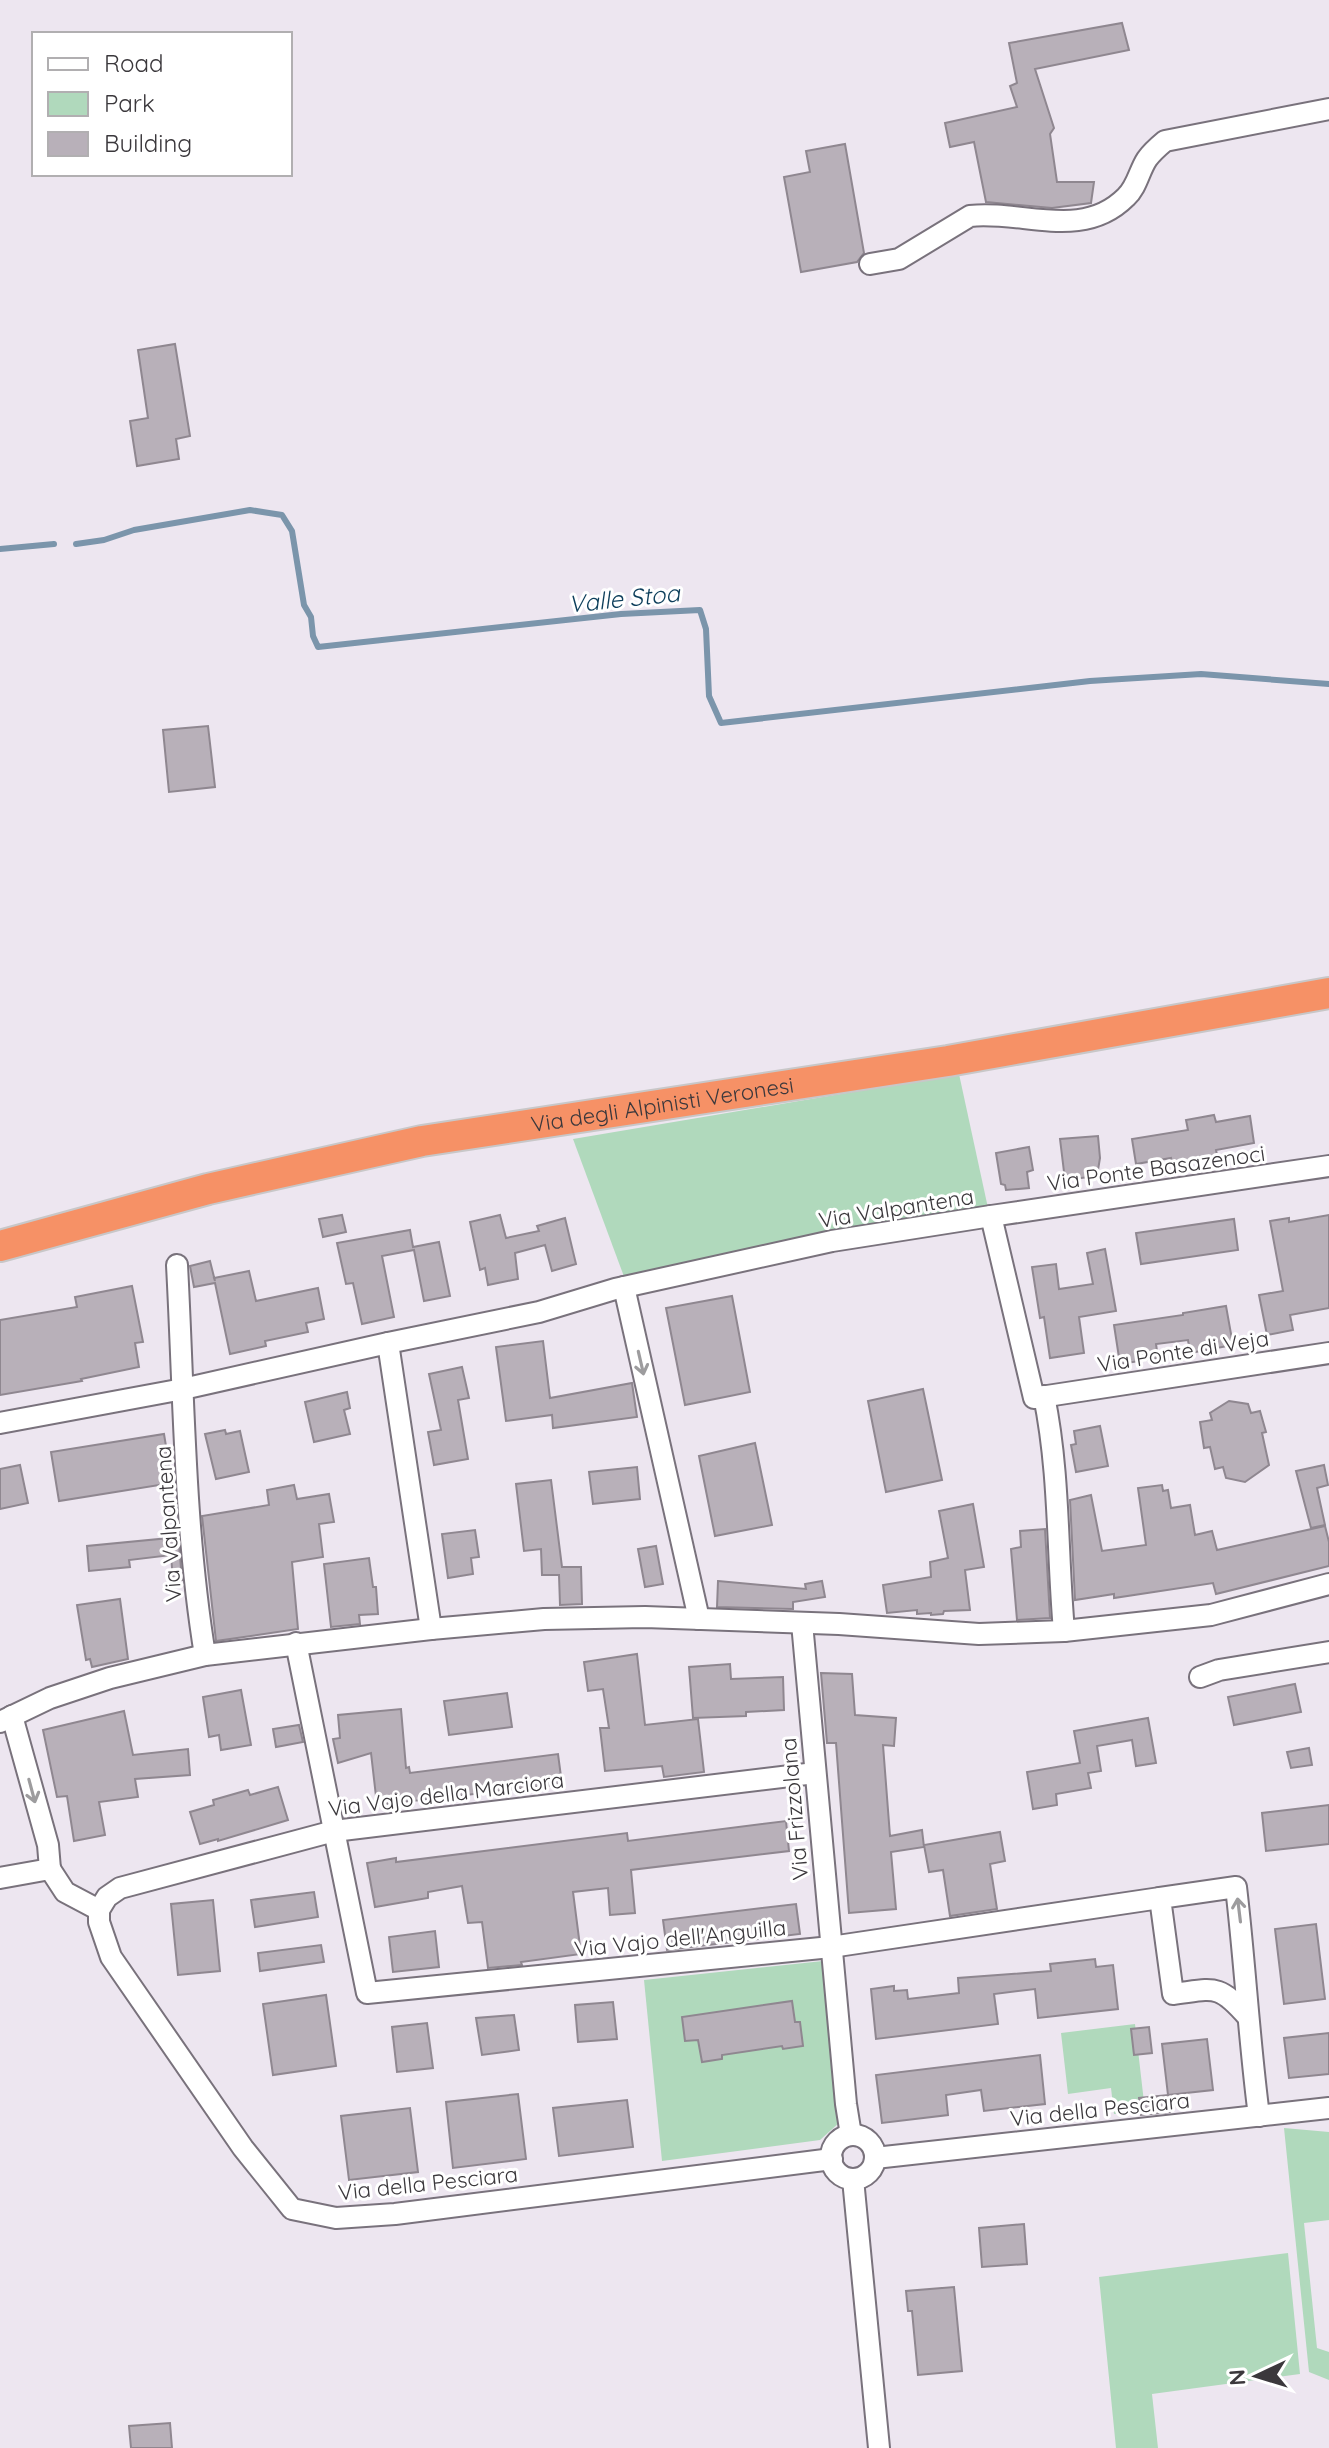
<svg xmlns="http://www.w3.org/2000/svg" width="1329" height="2448" viewBox="0 0 1329 2448" font-family="Quicksand,sans-serif">
	<style>
		.green { fill: #b0d9bc }
		.lines { fill: none; stroke-linecap: round; stroke-linejoin: round }
		.stream { stroke: #7b95ab; stroke-width: 6 }
		.building { fill: #b8b0b9; stroke: #8f8790; stroke-width: 2 }
		.minor-casing { stroke: #79727c; stroke-width: 24 }
		.highway-casing { stroke: #c8c7c8; stroke-width: 34 }
		.minor { stroke: #fff; stroke-width: 20 }
		.highway { stroke: #f69166; stroke-width: 30 }
		.oneway { stroke: #9d9c9e }
		.labels { text-anchor: middle; stroke-width: 6; stroke-linejoin: round; paint-order: stroke }
		.street-label { font-size: 22px; fill: #3b383c; stroke: #fff }
		.water-label { font-size: 24px; font-style: italic; fill: #0d3e5b; stroke: #fff }
	</style>
	<rect width="100%" height="100%" fill="#ede6f0"/>
	<g class="green">
		<polygon points="959,1074 988,1208 626,1282 573,1139"/>
		<polygon points="823,1961 840,2122 820,2140 662,2161 644,1980"/>
		<polygon points="1135,2024 1145,2111 1114,2114 1111,2088 1068,2094 1061,2033"/>
		<polygon points="1284,2128 1329,2132 1329,2220 1304,2223 1317,2348 1329,2352 1329,2380 1309,2372"/>
		<polygon points="1288,2253 1300,2374 1152,2394 1158,2448 1116,2448 1099,2277"/>
	</g>
	<g class="lines">
		<g class="stream">
			<polyline points="76,544 104,540 134,530 250,510 282,515 292,531 304,605 311,617 313,636 318,647 621,614 700,610 706,629 709,696 721,723 1090,681 1201,674 1329,684"/>
			<polyline points="0,549 54,544"/>
		</g>
	</g>
	<g class="building">
		<polygon points="1122,23 1129,50 1035,69 1054,128 1050,134 1057,182 1094,182 1091,203 1052,208 986,202 974,142 950,147 945,123 1017,107 1010,86 1017,83 1009,43"/>
		<polygon points="845,144 864,253 857,262 801,272 784,177 810,172 806,151"/>
		<polygon points="175,344 190,436 176,439 179,459 137,466 130,421 148,418 138,350"/>
		<polygon points="208,726 215,787 169,792 163,730"/>
		<polygon points="1214,1115 1216,1122 1250,1116 1254,1143 1216,1150 1217,1155 1172,1163 1171,1158 1136,1164 1132,1139 1188,1130 1186,1120"/>
		<polygon points="1098,1136 1100,1158 1097,1176 1065,1180 1060,1139"/>
		<polygon points="1029,1147 1033,1170 1027,1172 1029,1188 1006,1190 1005,1185 1001,1184 996,1153"/>
		<polygon points="342,1215 346,1232 323,1237 319,1219"/>
		<polygon points="500,1215 506,1238 539,1231 537,1226 565,1218 576,1264 552,1271 545,1245 515,1253 518,1279 488,1285 485,1268 480,1270 470,1222"/>
		<polygon points="1329,1215 1329,1308 1290,1315 1293,1330 1267,1335 1259,1295 1283,1291 1270,1221 1289,1218 1289,1222"/>
		<polygon points="1234,1219 1238,1250 1141,1264 1136,1233"/>
		<polygon points="410,1230 413,1247 439,1242 450,1296 424,1301 414,1250 382,1256 394,1317 362,1324 353,1283 346,1284 337,1243"/>
		<polygon points="1105,1249 1116,1311 1079,1317 1084,1353 1050,1358 1044,1317 1040,1318 1032,1267 1056,1264 1059,1289 1093,1284 1087,1253"/>
		<polygon points="210,1261 215,1281 214,1278 249,1271 256,1301 318,1288 324,1319 306,1323 308,1332 265,1341 266,1346 230,1354 215,1283 194,1287 190,1266"/>
		<polygon points="132,1286 143,1342 135,1343 139,1367 81,1379 82,1381 0,1395 0,1320 77,1307 75,1297"/>
		<polygon points="732,1296 750,1392 685,1405 666,1308"/>
		<polygon points="1226,1306 1233,1345 1190,1353 1188,1340 1156,1344 1158,1358 1120,1364 1114,1325 1183,1315 1183,1313"/>
		<polygon points="543,1341 550,1398 632,1383 637,1417 553,1428 552,1415 506,1421 496,1347"/>
		<polygon points="462,1367 469,1398 458,1400 468,1459 434,1465 428,1432 441,1430 429,1374"/>
		<polygon points="923,1389 942,1480 886,1492 868,1401"/>
		<polygon points="347,1392 350,1408 344,1410 350,1434 314,1442 305,1402"/>
		<polygon points="1229,1401 1248,1404 1251,1413 1260,1411 1266,1432 1262,1433 1269,1465 1245,1482 1226,1478 1223,1467 1215,1469 1210,1447 1204,1448 1200,1422 1212,1420 1210,1413"/>
		<polygon points="1100,1426 1108,1466 1076,1472 1071,1445 1076,1444 1074,1431"/>
		<polygon points="225,1430 226,1434 240,1431 249,1472 216,1479 205,1434"/>
		<polygon points="164,1434 172,1483 59,1501 51,1452"/>
		<polygon points="755,1443 772,1525 715,1536 699,1456"/>
		<polygon points="20,1465 28,1503 0,1509 0,1469"/>
		<polygon points="1324,1465 1328,1485 1317,1488 1325,1525 1311,1528 1296,1471"/>
		<polygon points="637,1467 640,1499 593,1504 589,1472"/>
		<polygon points="551,1480 562,1567 581,1567 582,1604 560,1605 559,1575 542,1575 541,1549 524,1551 516,1484"/>
		<polygon points="294,1485 297,1499 329,1494 334,1522 319,1524 323,1557 292,1562 298,1629 216,1641 202,1516 269,1505 267,1490"/>
		<polygon points="1162,1485 1163,1491 1168,1490 1171,1508 1190,1505 1195,1535 1212,1531 1217,1550 1325,1526 1329,1542 1329,1566 1216,1594 1213,1583 1114,1598 1114,1594 1075,1600 1070,1500 1091,1495 1102,1551 1146,1545 1138,1488"/>
		<polygon points="973,1504 984,1567 965,1570 970,1610 944,1611 943,1614 931,1615 931,1613 917,1614 917,1610 887,1613 883,1585 931,1577 930,1562 948,1558 939,1511"/>
		<polygon points="1045,1529 1050,1618 1017,1620 1011,1549 1021,1547 1020,1531"/>
		<polygon points="475,1530 479,1557 471,1558 473,1574 448,1578 442,1534"/>
		<polygon points="178,1533 182,1580 173,1581 171,1555 129,1560 130,1567 89,1571 87,1546 169,1538 169,1534"/>
		<polygon points="656,1546 663,1584 645,1587 638,1549"/>
		<polygon points="369,1558 373,1587 376,1587 378,1614 359,1615 360,1624 331,1627 324,1564"/>
		<polygon points="718,1581 806,1589 805,1584 822,1581 825,1597 793,1602 793,1609 717,1607"/>
		<polygon points="120,1599 128,1659 92,1667 90,1659 86,1660 77,1605"/>
		<polygon points="637,1654 645,1725 698,1719 704,1772 664,1777 662,1766 605,1771 600,1728 609,1728 603,1689 588,1691 584,1662"/>
		<polygon points="730,1664 731,1679 783,1677 784,1710 746,1712 746,1716 693,1718 689,1667"/>
		<polygon points="821,1673 852,1674 855,1715 896,1718 894,1746 883,1745 890,1836 922,1830 924,1847 891,1852 896,1909 849,1913 836,1743 827,1743"/>
		<polygon points="1295,1684 1301,1712 1234,1725 1228,1697"/>
		<polygon points="241,1690 251,1745 221,1750 219,1735 209,1737 203,1697"/>
		<polygon points="507,1693 512,1727 449,1735 444,1701"/>
		<polygon points="401,1709 406,1768 409,1767 410,1773 558,1754 562,1784 377,1805 371,1753 338,1763 333,1739 340,1738 338,1715"/>
		<polygon points="124,1711 133,1755 188,1749 190,1775 135,1779 138,1797 99,1802 105,1835 74,1841 67,1796 57,1797 43,1730"/>
		<polygon points="1148,1718 1156,1763 1136,1766 1132,1740 1097,1746 1101,1771 1088,1773 1091,1788 1056,1794 1057,1805 1033,1809 1027,1772 1080,1763 1074,1731"/>
		<polygon points="299,1725 303,1742 276,1747 273,1729"/>
		<polygon points="1309,1748 1312,1765 1291,1768 1287,1752"/>
		<polygon points="278,1787 288,1820 218,1841 218,1839 200,1844 190,1812 214,1805 213,1800 248,1790 250,1795"/>
		<polygon points="1329,1805 1329,1844 1266,1851 1262,1813"/>
		<polygon points="786,1821 789,1851 631,1870 635,1913 610,1915 608,1888 573,1892 581,1954 521,1962 522,1965 488,1968 482,1922 468,1923 462,1886 428,1892 428,1898 375,1907 367,1863 396,1858 396,1862 627,1833 628,1841"/>
		<polygon points="1000,1832 1005,1861 990,1864 997,1909 950,1916 943,1870 929,1872 924,1845"/>
		<polygon points="314,1892 318,1917 255,1927 251,1900"/>
		<polygon points="213,1900 220,1971 178,1975 171,1904"/>
		<polygon points="796,1904 800,1934 667,1950 663,1920"/>
		<polygon points="1316,1924 1325,1999 1284,2004 1275,1929"/>
		<polygon points="435,1931 439,1967 393,1972 389,1937"/>
		<polygon points="321,1945 324,1962 260,1971 258,1953"/>
		<polygon points="1095,1959 1096,1967 1113,1965 1118,2009 1038,2018 1035,1989 994,1994 998,2024 876,2039 871,1989 894,1986 894,1991 907,1990 908,1999 959,1993 958,1978 1051,1971 1050,1964"/>
		<polygon points="326,1995 336,2066 273,2075 263,2004"/>
		<polygon points="792,2001 795,2022 800,2022 803,2046 783,2049 782,2046 722,2055 722,2059 702,2062 698,2040 685,2041 682,2017"/>
		<polygon points="613,2002 617,2039 578,2042 575,2005"/>
		<polygon points="514,2015 519,2050 482,2055 476,2018"/>
		<polygon points="427,2023 433,2068 397,2072 392,2027"/>
		<polygon points="1149,2027 1152,2053 1134,2055 1131,2029"/>
		<polygon points="1329,2033 1329,2074 1289,2078 1284,2038"/>
		<polygon points="1207,2039 1213,2090 1168,2095 1162,2044"/>
		<polygon points="1040,2055 1045,2104 984,2111 981,2090 946,2095 948,2115 882,2123 876,2075"/>
		<polygon points="518,2094 526,2159 453,2168 446,2102"/>
		<polygon points="1168,2095 1170,2112 1141,2115 1139,2098"/>
		<polygon points="627,2100 633,2147 559,2156 553,2108"/>
		<polygon points="410,2108 418,2172 349,2180 341,2116"/>
		<polygon points="1024,2224 1027,2264 982,2267 979,2228"/>
		<polygon points="954,2287 962,2371 918,2375 912,2311 908,2311 906,2291"/>
		<polygon points="170,2423 172,2448 131,2448 129,2426"/>
	</g>
	<g class="lines">
		<defs>
			<g id="minor">
				<path d="M870,264L899,259L970,216C1023,210 1082,241 1126,197C1137,187 1139,171 1147,159C1152,152 1159,146 1165,141L1329,109"/>
				<polyline points="991,1216 1329,1166"/>
				<path d="M177,1265C184,1395 184,1527 205,1655"/>
				<polyline points="624,1287 699,1619"/>
				<path d="M1044,1396C1060,1474 1057,1552 1064,1631"/>
				<polyline points="0,1423 183,1389 388,1343"/>
				<polyline points="802,1623 846,2104 851,2135"/>
				<polyline points="431,1629 388,1343 539,1312 615,1289 832,1241 991,1216 1034,1398 1329,1353"/>
				<polyline points="296,1643 367,1993 831,1947 1160,1898"/>
				<polyline points="1200,1677 1219,1670 1329,1652"/>
				<polyline points="12,1716 48,1845 50,1869"/>
				<polyline points="0,1722 50,1698 110,1678 205,1655 431,1629 544,1619 645,1617 839,1624 979,1634 1064,1631 1211,1615 1329,1584"/>
				<polyline points="50,1869 65,1892 99,1910"/>
				<polyline points="0,1878 50,1869"/>
				<polyline points="99,1910 99,1922 111,1957 243,2148 292,2209 336,2218 395,2214 832,2159"/>
				<polyline points="99,1910 107,1897 120,1888 334,1831 815,1773"/>
				<path d="M1247,2016C1218,1983 1214,1989 1173,1994L1160,1898L1236,1887C1245,1963 1249,2040 1259,2116"/>
				<circle cx="853" cy="2157" r="22"/>
				<polyline points="875,2158 1329,2108"/>
				<polyline points="853,2179 879,2448"/>
			</g>
			<g id="highway">
				<path id="s1" d="M0,1246L208,1189L422,1141L948,1061L1329,993"/>
			</g>
		</defs>
		<use href="#minor" class="minor-casing"/>
		<use href="#highway" class="highway-casing"/>
		<use href="#minor" class="minor"/>
		<use href="#highway" class="highway"/>
	</g>
	<defs><path id="oneway-shaft" d="M-6 0H5M1.5-3L5.5 0L1.5 3" fill="none" stroke-width="1.6" stroke-linecap="round" stroke-linejoin="round" transform="scale(2)"/></defs>
	<g class="oneway">
		<use href="#oneway-shaft" transform="translate(641 1363) rotate(77)"/>
		<use href="#oneway-shaft" transform="translate(32 1791) rotate(75)"/>
		<use href="#oneway-shaft" transform="translate(1239 1910) rotate(-97)"/>
	</g>
	<g class="labels">
		<g class="street-label">
			<text dy="8" stroke="none"><textPath href="#s1" startOffset="678">Via degli Alpinisti Veronesi</textPath></text>
			<text transform="translate(1156 1168) rotate(-8)" y="8">Via Ponte Basazenoci</text>
			<text transform="translate(896 1208) rotate(-9)" y="8">Via Valpantena</text>
			<text transform="translate(1183 1351) rotate(-9)" y="8">Via Ponte di Veja</text>
			<text transform="translate(168 1524) rotate(-94)" y="8">Via Valpantena</text>
			<text transform="translate(446 1794) rotate(-7)" y="8">Via Vajo della Marciora</text>
			<text transform="translate(794 1809) rotate(-95)" y="8">Via Frizzolana</text>
			<text transform="translate(680 1938) rotate(-6)" y="8">Via Vajo dell'Anguilla</text>
			<text transform="translate(1100 2109) rotate(-6)" y="8">Via della Pesciara</text>
			<text transform="translate(428 2183) rotate(-6)" y="8">Via della Pesciara</text>
		</g>
		<g class="water-label">
			<text transform="translate(624 599) rotate(-6)" y="8">Valle Stoa</text>
		</g>
	</g>
	<rect x="32" y="32" width="260" height="144" fill="#ffffff" stroke="#b1afb1" stroke-width="2"/>
	<rect x="48" y="58" width="40" height="12" fill="#ffffff" stroke="#b1afb1" stroke-width="2"/>
	<text x="104" y="72" font-size="24" fill="#3b383c">Road</text>
	<rect x="48" y="92" width="40" height="24" fill="#b0d9bc" stroke="#b1afb1" stroke-width="2"/>
	<text x="104" y="112" font-size="24" fill="#3b383c">Park</text>
	<rect x="48" y="132" width="40" height="24" fill="#b8b0b9" stroke="#b1afb1" stroke-width="2"/>
	<text x="104" y="152" font-size="24" fill="#3b383c">Building</text>
	<g transform="translate(1257 2376) rotate(266)" stroke="#ffffff" stroke-width="6" paint-order="stroke">
	<path d="M0-6L14 30L0 20L-14 30Z" fill="#3b383c"/>
	<text y="-12" font-size="22" font-weight="bold" text-anchor="middle" fill="#3b383c">N</text>
	</g>
</svg>
